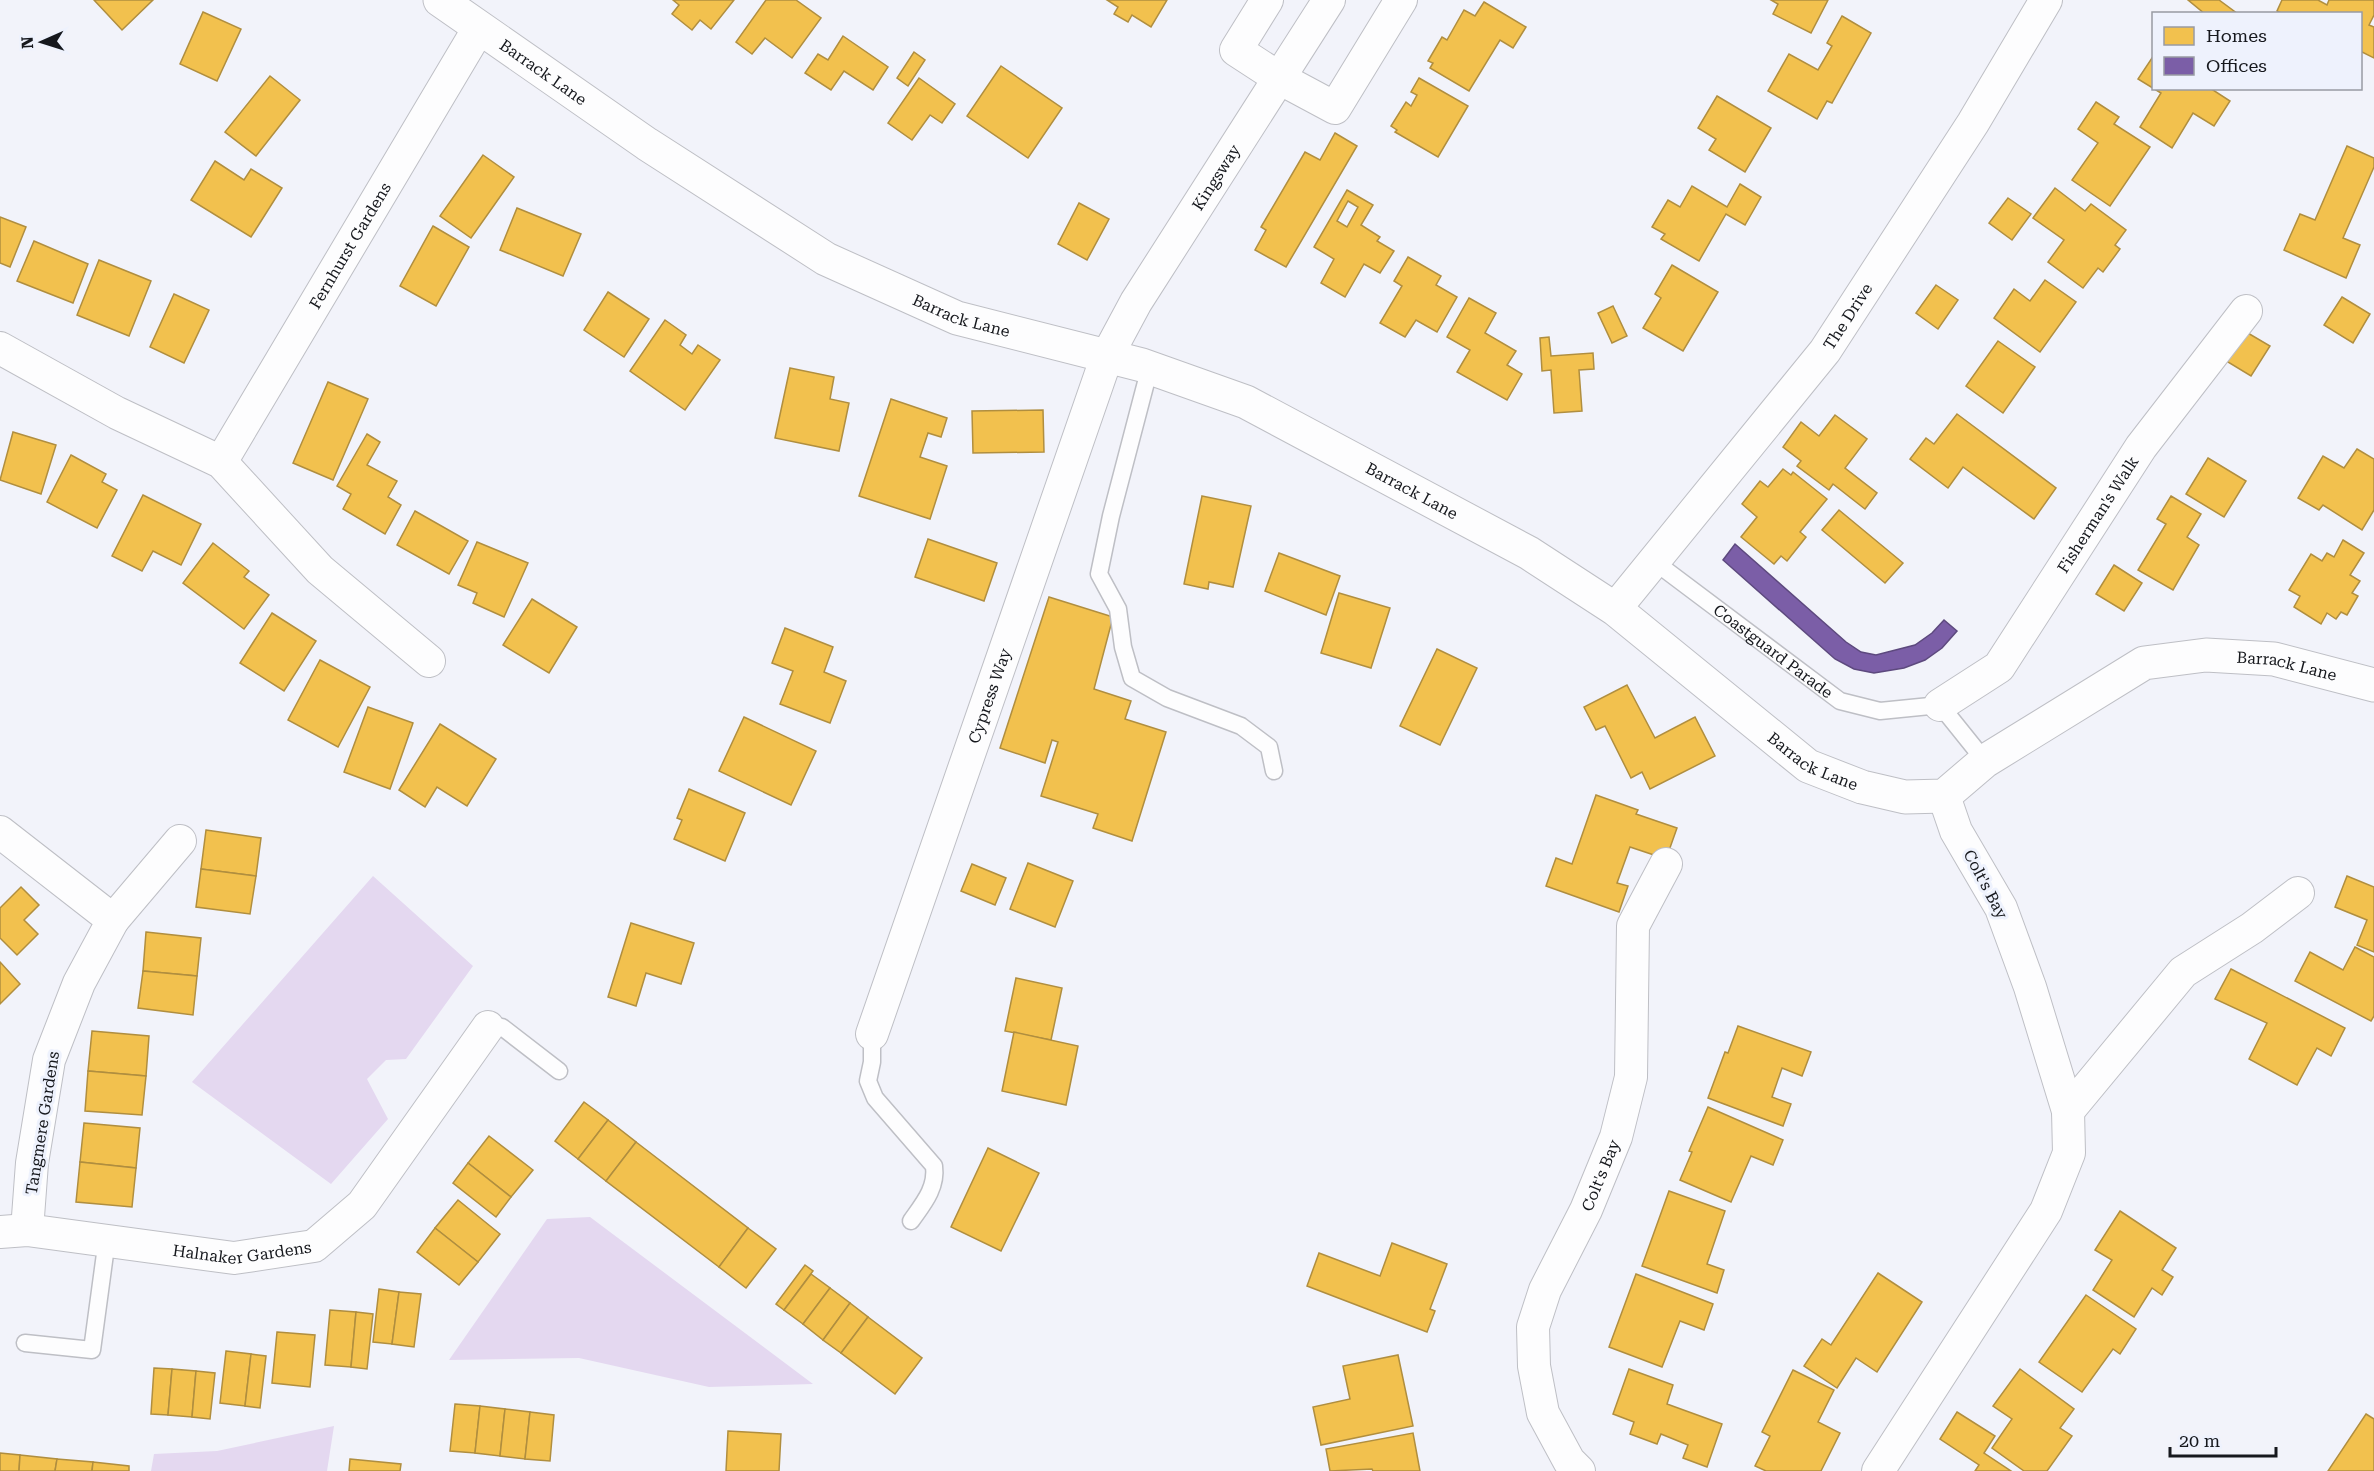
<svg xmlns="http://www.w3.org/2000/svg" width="2374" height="1471" viewBox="0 0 2374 1471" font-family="'Roboto Serif',serif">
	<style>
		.green { fill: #e4d8f0 }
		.homes { fill: #f2c14e; stroke: #b08e3f; stroke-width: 1.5; fill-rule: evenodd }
		.offices { fill: #7b5ea7; stroke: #5d497e; stroke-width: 1.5 }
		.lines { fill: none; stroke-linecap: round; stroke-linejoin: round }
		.service-casing { stroke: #bebfc5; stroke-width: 19 }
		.minor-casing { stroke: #bebfc5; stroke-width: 34 }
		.tertiary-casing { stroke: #bebfc5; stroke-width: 35 }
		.service { stroke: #fdfdfe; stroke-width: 16 }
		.minor { stroke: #fdfdfe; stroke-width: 32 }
		.tertiary { stroke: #fdfdfe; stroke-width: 33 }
		.labels { text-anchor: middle; stroke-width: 6; stroke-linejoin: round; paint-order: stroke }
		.street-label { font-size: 16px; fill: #16181d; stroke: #eef2fd }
	</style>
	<rect width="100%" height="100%" fill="#f2f3fa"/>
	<g class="green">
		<polygon points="373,876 473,966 406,1059 386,1060 367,1079 388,1119 331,1184 192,1082"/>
		<polygon points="590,1217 813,1384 709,1387 579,1358 449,1360 547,1219"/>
		<polygon points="334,1426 327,1471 151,1471 154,1454 217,1451"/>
	</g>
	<g class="homes">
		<polygon points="94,0 153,0 122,30"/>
		<polygon points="673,0 734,0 711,29 700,20 692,30 672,14 679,5"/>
		<polygon points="766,0 796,0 821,18 792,58 765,38 752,54 736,42"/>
		<polygon points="1107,0 1167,0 1151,27 1132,15 1128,22 1114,14 1118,7"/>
		<polygon points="1771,0 1828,0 1811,33 1773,14 1778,4"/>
		<polygon points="2188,0 2219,0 2238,14 2205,14"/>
		<polygon points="2282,0 2318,0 2327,5 2329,0 2374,0 2374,15 2369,25 2374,27 2374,58 2360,51 2360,14 2283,14 2277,11"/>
		<polygon points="1484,2 1526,27 1513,48 1500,40 1469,91 1430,68 1433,63 1428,61 1442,37 1447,40 1464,10 1475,16"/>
		<polygon points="203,12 241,29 217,81 180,64"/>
		<polygon points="1842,16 1871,33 1832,103 1827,101 1817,119 1768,91 1789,54 1818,70 1832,46 1827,43"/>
		<polygon points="843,36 888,67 873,90 844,71 831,90 805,73 818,54 828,60"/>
		<polygon points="914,52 925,60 908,86 897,78"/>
		<polygon points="2154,55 2154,88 2210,88 2230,101 2214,126 2193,113 2172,148 2140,127 2161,93 2138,79"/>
		<polygon points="1001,66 1062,108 1028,158 967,116"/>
		<polygon points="270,76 300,100 256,156 225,132"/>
		<polygon points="919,78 955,104 942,123 930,115 912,140 888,123"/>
		<polygon points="1419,78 1468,106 1438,157 1395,132 1397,130 1391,126 1406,102 1411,106 1417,95 1411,92"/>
		<polygon points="1717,96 1771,128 1745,172 1709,150 1716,139 1698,128"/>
		<polygon points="2096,102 2119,117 2114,124 2150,147 2110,206 2072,180 2098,143 2078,129"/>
		<polygon points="1335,133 1357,146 1286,267 1255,250 1266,230 1261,227 1305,152 1320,160"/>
		<polygon points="2347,146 2374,158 2374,167 2343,238 2360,245 2346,278 2284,250 2300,214 2315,220"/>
		<polygon points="483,155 514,177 471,238 440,216"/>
		<polygon points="215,161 244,180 251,169 282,188 251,237 191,200"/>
		<polygon points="1740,184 1761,197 1745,225 1726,214 1699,261 1661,239 1665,234 1652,227 1668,200 1680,207 1692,186 1727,207"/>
		<polygon points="2055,188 2085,211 2091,204 2126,230 2115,245 2120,249 2103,272 2098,268 2083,288 2048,262 2064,240 2033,218"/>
		<path d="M1347,190L1373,205L1361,225L1380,237L1377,241L1394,251L1380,273L1364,264L1345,297L1321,283L1334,259L1314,247ZM1348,201L1358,207L1347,227L1337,221Z"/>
		<polygon points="2008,198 2031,214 2012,240 1989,223"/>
		<polygon points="1079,203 1109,219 1087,260 1058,244"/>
		<polygon points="517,208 581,234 563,276 500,250"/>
		<polygon points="0,217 26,227 10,267 0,263"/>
		<polygon points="433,226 469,247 436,306 400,286"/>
		<polygon points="34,241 88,264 73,303 17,281"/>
		<polygon points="1408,257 1441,276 1436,285 1457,297 1437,332 1416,320 1405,337 1380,323 1402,286 1394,281"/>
		<polygon points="99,260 151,281 129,336 77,315"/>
		<polygon points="1672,265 1718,292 1683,351 1643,328 1661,298 1655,294"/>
		<polygon points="2045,280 2076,302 2040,352 1994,318 2014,289 2030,301"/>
		<polygon points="1936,285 1958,300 1938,329 1916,313"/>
		<polygon points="608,292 649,319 624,357 584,330"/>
		<polygon points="174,294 209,310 184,363 150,347"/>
		<polygon points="2342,297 2370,314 2353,343 2324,325"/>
		<polygon points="1469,298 1496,313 1485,333 1516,351 1507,365 1522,374 1507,400 1457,372 1470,350 1447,337"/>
		<polygon points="1613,306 1627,336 1612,343 1598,313"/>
		<polygon points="665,320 686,335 680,345 692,354 698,345 720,360 685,410 630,371"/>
		<polygon points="2241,329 2270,346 2251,376 2223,359"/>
		<polygon points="1549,337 1551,356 1593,353 1594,369 1579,370 1582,411 1554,413 1551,370 1542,371 1540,338"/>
		<polygon points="1998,341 2035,367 2003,413 1966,386"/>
		<polygon points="790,368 834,377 830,399 849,403 839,451 775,438"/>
		<polygon points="328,382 368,399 333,480 293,463"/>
		<polygon points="891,399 947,418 941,437 928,433 920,457 947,466 930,519 859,496"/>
		<polygon points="1043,410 1044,452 973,453 972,411"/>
		<polygon points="1957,414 2056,488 2034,519 1963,467 1948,488 1910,459 1926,438 1934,444"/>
		<polygon points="1835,415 1867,439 1845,468 1877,493 1865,509 1833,484 1829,490 1797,466 1801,461 1783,447 1801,422 1819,436"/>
		<polygon points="13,432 56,445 41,494 0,480"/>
		<polygon points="367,434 380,442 367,465 397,481 388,497 401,505 385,534 343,509 351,494 337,486"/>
		<polygon points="2357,449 2374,459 2374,510 2362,530 2323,505 2319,510 2298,498 2323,456 2344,468"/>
		<polygon points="71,455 106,474 102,482 117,490 97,528 47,502"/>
		<polygon points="2208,458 2246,481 2224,517 2186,494"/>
		<polygon points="1783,469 1791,475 1793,472 1827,499 1800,532 1806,537 1787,561 1781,556 1774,564 1741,537 1757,517 1742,504 1760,481 1768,487"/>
		<polygon points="143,495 201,524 181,565 153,551 142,571 112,556"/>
		<polygon points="1202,496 1251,506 1233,587 1209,582 1208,589 1184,584"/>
		<polygon points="2171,496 2201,514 2187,537 2199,545 2173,590 2138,570 2166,524 2157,519"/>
		<polygon points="1839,510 1903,563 1885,583 1822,530"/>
		<polygon points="415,511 468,541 449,574 397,545"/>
		<polygon points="928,539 997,563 984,601 915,577"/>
		<polygon points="2343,540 2364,553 2350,575 2360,581 2352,593 2358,596 2347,615 2341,612 2336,619 2327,613 2321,624 2294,607 2300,596 2289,590 2311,554 2322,561 2327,553 2334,557"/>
		<polygon points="477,542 528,563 504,617 473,603 477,593 458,585"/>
		<polygon points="213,543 249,571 244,577 269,595 244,629 183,583"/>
		<polygon points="1279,553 1340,576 1326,615 1265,591"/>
		<polygon points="2114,565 2142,583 2124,611 2096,594"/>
		<polygon points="1339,593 1390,608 1371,668 1321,653"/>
		<polygon points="1049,597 1113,617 1094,689 1131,701 1125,719 1166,732 1132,841 1093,828 1098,814 1041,796 1058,742 1052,740 1045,763 1000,748"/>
		<polygon points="532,599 577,627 549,673 503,645"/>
		<polygon points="272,613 316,641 284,691 240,663"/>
		<polygon points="785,628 833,647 824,672 846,681 830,723 780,704 793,671 772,663"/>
		<polygon points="1437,649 1477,668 1440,745 1400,726"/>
		<polygon points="320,660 370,687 338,747 288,720"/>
		<polygon points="1627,685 1655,738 1695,717 1715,756 1650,789 1642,772 1631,778 1605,726 1596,730 1584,707"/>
		<polygon points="368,707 413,723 390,789 344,772"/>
		<polygon points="744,717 816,751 791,805 719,771"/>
		<polygon points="440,724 496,759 467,806 437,787 425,807 399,790"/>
		<polygon points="689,789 745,813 725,861 674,839 682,820 677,818"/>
		<polygon points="1596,795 1638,810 1636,814 1677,828 1666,859 1630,847 1617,883 1628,886 1619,912 1546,886 1556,858 1572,864"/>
		<polygon points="206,830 261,838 256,876 201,869"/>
		<polygon points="1028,863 1073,881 1055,927 1010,909"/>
		<polygon points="972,864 1006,878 995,905 961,891"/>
		<polygon points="201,869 256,876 250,914 196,907"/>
		<polygon points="2347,876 2374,887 2374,952 2357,945 2367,920 2335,907"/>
		<polygon points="21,887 39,905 24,920 38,934 17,955 0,938 0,908"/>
		<polygon points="631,923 694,943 681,984 646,973 636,1006 608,997"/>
		<polygon points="146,932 201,938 197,976 143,971"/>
		<polygon points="2355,947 2374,957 2374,1016 2371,1021 2295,981 2310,952 2343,970"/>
		<polygon points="0,962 20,984 0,1004"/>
		<polygon points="2231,969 2345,1028 2331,1056 2317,1048 2297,1085 2249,1059 2267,1023 2215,999"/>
		<polygon points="143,971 197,976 193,1015 138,1008"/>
		<polygon points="1016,978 1062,988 1051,1040 1005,1031"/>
		<polygon points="1738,1026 1811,1052 1802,1076 1782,1068 1772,1097 1791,1104 1783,1126 1708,1098 1725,1052 1728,1053"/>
		<polygon points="92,1031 149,1036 146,1076 88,1071"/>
		<polygon points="1014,1032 1078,1046 1066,1105 1002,1091"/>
		<polygon points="88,1071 146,1076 142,1115 85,1111"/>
		<polygon points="584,1102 608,1120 578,1159 555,1141"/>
		<polygon points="1708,1107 1783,1140 1773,1165 1751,1156 1731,1202 1680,1180 1692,1152 1689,1151"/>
		<polygon points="608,1120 636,1142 606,1181 578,1159"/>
		<polygon points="84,1123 140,1128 136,1168 80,1162"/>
		<polygon points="489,1136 533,1170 511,1197 468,1163"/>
		<polygon points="636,1142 748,1228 719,1267 606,1181"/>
		<polygon points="988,1148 1039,1173 1001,1251 951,1227"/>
		<polygon points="80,1162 136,1168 132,1207 76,1202"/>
		<polygon points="468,1163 511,1197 496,1217 453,1183"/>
		<polygon points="1669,1191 1725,1211 1707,1264 1724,1270 1717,1293 1642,1266"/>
		<polygon points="458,1200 500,1234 478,1262 435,1228"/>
		<polygon points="2120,1211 2176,1248 2162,1270 2173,1277 2162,1295 2152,1288 2134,1317 2093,1290 2112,1260 2095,1250"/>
		<polygon points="435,1228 478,1262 459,1285 417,1252"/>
		<polygon points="748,1228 776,1249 746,1288 719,1267"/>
		<polygon points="1392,1243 1447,1264 1430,1309 1435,1311 1427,1332 1307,1286 1319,1253 1380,1276"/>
		<polygon points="805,1265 813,1271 784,1310 776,1304"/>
		<polygon points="1878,1273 1922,1302 1877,1372 1856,1358 1837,1388 1804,1366 1822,1339 1831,1345"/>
		<polygon points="811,1274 830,1288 803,1324 784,1310"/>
		<polygon points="1636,1274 1713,1304 1704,1330 1680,1321 1662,1367 1609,1347"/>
		<polygon points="830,1288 850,1303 823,1340 803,1324"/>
		<polygon points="379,1289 399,1292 392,1344 373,1342"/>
		<polygon points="399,1292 421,1294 414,1347 392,1344"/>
		<polygon points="2086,1295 2136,1329 2120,1354 2113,1349 2082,1392 2039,1362"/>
		<polygon points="850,1303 868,1317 841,1353 823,1340"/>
		<polygon points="330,1310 356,1312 351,1367 325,1365"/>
		<polygon points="356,1312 373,1314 367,1369 351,1367"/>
		<polygon points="868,1317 922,1358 895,1394 841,1353"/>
		<polygon points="277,1332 315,1335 310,1387 272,1383"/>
		<polygon points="226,1351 251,1354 245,1406 220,1403"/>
		<polygon points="251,1354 266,1356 260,1408 245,1406"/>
		<polygon points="1398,1355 1413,1426 1321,1445 1313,1407 1350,1399 1343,1366"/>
		<polygon points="154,1368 172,1369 168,1415 151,1414"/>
		<polygon points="172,1369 196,1371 192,1417 168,1415"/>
		<polygon points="1629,1369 1673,1385 1667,1404 1722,1424 1707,1467 1683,1458 1688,1445 1661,1434 1657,1444 1630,1434 1634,1422 1613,1414"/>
		<polygon points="2020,1369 2074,1409 2060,1428 2072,1436 2047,1471 2024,1471 1992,1448 2012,1419 1993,1406"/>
		<polygon points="1793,1370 1834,1390 1818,1422 1840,1433 1821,1471 1766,1471 1755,1466 1770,1436 1762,1432"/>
		<polygon points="196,1371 215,1373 210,1419 192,1417"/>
		<polygon points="455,1404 480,1406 475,1453 450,1451"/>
		<polygon points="480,1406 505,1409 500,1456 475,1453"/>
		<polygon points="505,1409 530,1412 525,1459 500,1456"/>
		<polygon points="530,1412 554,1415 550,1461 525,1459"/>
		<polygon points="1957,1412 1995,1436 1984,1453 2011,1471 1975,1471 1979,1465 1940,1439"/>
		<polygon points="2366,1414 2374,1419 2374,1471 2328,1471"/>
		<polygon points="728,1431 781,1434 779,1471 726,1471"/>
		<polygon points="1413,1433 1420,1471 1373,1471 1372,1469 1330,1471 1326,1449"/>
		<polygon points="0,1453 20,1455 19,1471 0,1471"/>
		<polygon points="20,1455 57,1459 55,1471 19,1471"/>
		<polygon points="57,1459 93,1462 92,1471 55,1471"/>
		<polygon points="350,1459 401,1464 400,1471 349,1471"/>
		<polygon points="93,1462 129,1466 129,1471 92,1471"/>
	</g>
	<polygon class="offices" points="1735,544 1846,642 1861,652 1876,655 1915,645 1932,633 1944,620 1957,631 1942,648 1925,660 1904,668 1874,673 1854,669 1835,659 1723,560"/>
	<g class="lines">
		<defs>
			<g id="service">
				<polyline points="1150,367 1111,516 1099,574 1118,609 1123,647 1132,678 1167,698 1241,726 1269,747 1274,771"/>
				<path id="s1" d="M1655,562L1840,701L1880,711L1940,705L1985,761"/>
				<polyline points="488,1027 502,1027 559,1071"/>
				<path d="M872,1034V1062L868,1081L875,1098L934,1166C937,1188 923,1204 911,1221"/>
				<polyline points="25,1343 92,1350 107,1239"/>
			</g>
			<g id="minor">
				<polyline points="1267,0 1236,50 1279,78 1335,108 1401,0"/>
				<polyline points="0,348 117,413 221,462 320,570 429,661"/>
				<path id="s2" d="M221,462L479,28"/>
				<path id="s3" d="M1615,609L1825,351L1973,123L2046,0"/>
				<path id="s4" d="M1940,705L1999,667L2141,447L2246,311"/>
				<polyline points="0,832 113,920 79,983 49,1060 32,1163 27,1230"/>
				<polyline points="113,920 180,841"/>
				<path id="s5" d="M872,1034L1107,356L1136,302L1329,0"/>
				<polyline points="2068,1111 2183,972 2252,928 2298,893"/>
				<path id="s6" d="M0,1232L27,1230L234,1258L314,1246L362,1205L488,1027"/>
				<path id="s7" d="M1579,1471L1569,1461L1543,1413L1534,1366L1533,1327L1545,1290L1586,1210L1616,1137L1631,1077L1633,926L1666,864"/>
				<polyline points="1878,1471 2046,1211 2069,1153 2068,1111 2030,987 2001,908 1956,831 1944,796"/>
			</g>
			<g id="tertiary">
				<path id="s8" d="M440,0L647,144L826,259L957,318L1142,365L1246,402L1529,553L1615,609L1808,766L1862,787L1905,797L1944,796L1985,761L2144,663L2206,655L2274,659L2374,685"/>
			</g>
		</defs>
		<use href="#service" class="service-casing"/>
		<use href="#minor" class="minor-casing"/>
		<use href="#tertiary" class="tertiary-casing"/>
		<use href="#service" class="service"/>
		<use href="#minor" class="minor"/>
		<use href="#tertiary" class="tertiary"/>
	</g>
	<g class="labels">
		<g class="street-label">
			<text dy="6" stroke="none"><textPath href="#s8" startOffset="126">Barrack Lane</textPath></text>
			<text dy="6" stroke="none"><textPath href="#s5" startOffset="927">Kingsway</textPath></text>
			<text dy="6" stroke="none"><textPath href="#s2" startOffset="252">Fernhurst Gardens</textPath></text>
			<text dy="6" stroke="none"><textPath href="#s8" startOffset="612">Barrack Lane</textPath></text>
			<text dy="6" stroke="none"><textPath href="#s3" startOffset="374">The Drive</textPath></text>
			<text dy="6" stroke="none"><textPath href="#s8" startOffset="1098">Barrack Lane</textPath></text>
			<text dy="6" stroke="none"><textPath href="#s4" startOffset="252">Fisherman's Walk</textPath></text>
			<text dy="6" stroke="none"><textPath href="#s1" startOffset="148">Coastguard Parade</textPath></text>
			<text dy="6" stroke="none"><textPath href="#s8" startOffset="2108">Barrack Lane</textPath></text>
			<text dy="6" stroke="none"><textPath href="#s5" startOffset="358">Cypress Way</textPath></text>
			<text dy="6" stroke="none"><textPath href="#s8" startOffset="1584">Barrack Lane</textPath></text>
			<text transform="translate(1986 884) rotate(62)" y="6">Colt's Bay</text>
			<text transform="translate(42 1123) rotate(-81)" y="6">Tangmere Gardens</text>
			<text dy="6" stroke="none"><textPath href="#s7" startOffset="322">Colt's Bay</textPath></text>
			<text dy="6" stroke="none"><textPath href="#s6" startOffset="244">Halnaker Gardens</textPath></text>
		</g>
	</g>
	<rect x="2152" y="12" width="210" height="78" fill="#eef2fd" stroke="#989ba3" stroke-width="1.5"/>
	<rect x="2164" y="27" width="30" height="18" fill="#f2c14e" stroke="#989ba3" stroke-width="1.5"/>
	<text x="2206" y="42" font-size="18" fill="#16181d">Homes</text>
	<rect x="2164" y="57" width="30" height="18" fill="#7b5ea7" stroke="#989ba3" stroke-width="1.5"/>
	<text x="2206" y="72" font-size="18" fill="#16181d">Offices</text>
	<g transform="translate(42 42) rotate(267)" stroke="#eef2fd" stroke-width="4.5" paint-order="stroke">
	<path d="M0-4.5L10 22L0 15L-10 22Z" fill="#16181d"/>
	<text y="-9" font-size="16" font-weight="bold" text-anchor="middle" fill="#16181d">N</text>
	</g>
	<path d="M2170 1447v9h106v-9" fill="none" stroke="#16181d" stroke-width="3"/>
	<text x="2179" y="1447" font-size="18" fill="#16181d" stroke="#eef2fd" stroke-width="4.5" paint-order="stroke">20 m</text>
</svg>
